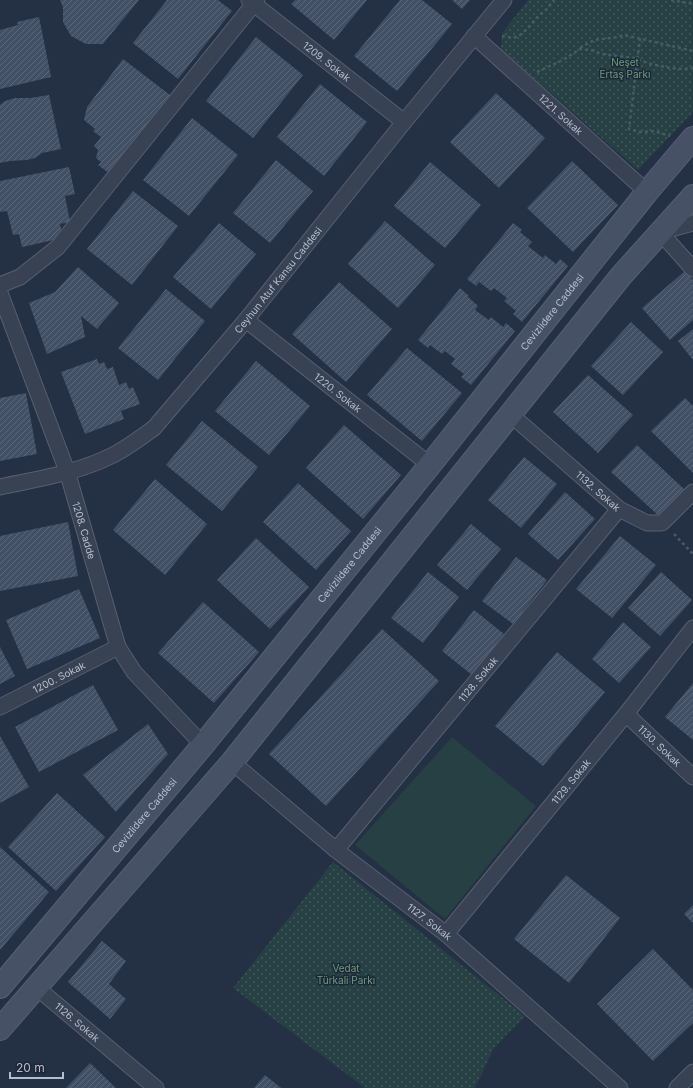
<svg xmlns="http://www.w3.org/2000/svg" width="693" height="1088" viewBox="0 0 693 1088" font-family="Inter,sans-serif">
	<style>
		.green { fill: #264044 }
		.park { fill: url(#park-dots) }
		.building { fill: url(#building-hatch) }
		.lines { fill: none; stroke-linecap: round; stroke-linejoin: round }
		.minor-casing { stroke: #566070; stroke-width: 17 }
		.secondary-casing { stroke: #566070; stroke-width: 24 }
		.path { stroke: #445d61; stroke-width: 2.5; stroke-dasharray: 3 3; stroke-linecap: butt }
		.minor { stroke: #384253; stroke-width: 15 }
		.secondary { stroke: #465166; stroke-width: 22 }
		.labels { text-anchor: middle; stroke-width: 3; stroke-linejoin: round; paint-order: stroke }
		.street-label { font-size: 10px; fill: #b5becd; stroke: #1d2738 }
		.park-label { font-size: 10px; fill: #6a9f78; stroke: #1d2738 }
	</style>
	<defs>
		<pattern id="park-dots" width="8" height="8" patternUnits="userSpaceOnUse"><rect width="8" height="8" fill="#264044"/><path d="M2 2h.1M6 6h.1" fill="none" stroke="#435a5e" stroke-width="1.8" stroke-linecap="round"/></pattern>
		<pattern id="building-hatch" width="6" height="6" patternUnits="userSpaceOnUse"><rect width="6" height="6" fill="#425065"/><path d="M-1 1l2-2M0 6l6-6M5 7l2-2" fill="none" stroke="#5b677a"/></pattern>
	</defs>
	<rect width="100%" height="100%" fill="#243043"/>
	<polygon class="green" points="452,737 536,806 445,919 355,845"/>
	<g class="park">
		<polygon points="528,0 693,0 693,112 638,170 501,49 502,33"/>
		<polygon points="333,862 525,1016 494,1048 475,1088 365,1088 233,988"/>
	</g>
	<g class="building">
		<polygon points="60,0 139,0 103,44 86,44 71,36 63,22 63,7"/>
		<polygon points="167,0 218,0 232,11 178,79 133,43"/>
		<polygon points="295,0 367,0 334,40 291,4"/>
		<polygon points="400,0 422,0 452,24 397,91 354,56"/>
		<polygon points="452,0 470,0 462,9"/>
		<polygon points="39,17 51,77 0,89 0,30 18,25 17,22"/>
		<polygon points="256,37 303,75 253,138 206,101"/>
		<polygon points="123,59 170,95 109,173 98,165 101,162 96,158 98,150 94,146 101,137 93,131 95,129 84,120 87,107"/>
		<polygon points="320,84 367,122 324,176 277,137"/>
		<polygon points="496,93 545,138 499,188 450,142"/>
		<polygon points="49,95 61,149 42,153 35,158 27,160 10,161 0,163 0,105 5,101 15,98 30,98"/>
		<polygon points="192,118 238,155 189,216 143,180"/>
		<polygon points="276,160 313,191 270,243 233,213"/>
		<polygon points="572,161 618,205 573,252 527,208"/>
		<polygon points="430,162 481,205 445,248 394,206"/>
		<polygon points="69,167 75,194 65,196 70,222 60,224 63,238 22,247 19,234 13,235 7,211 0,212 0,181"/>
		<polygon points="133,191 178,226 132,285 87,249"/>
		<polygon points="385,221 435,265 398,308 348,264"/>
		<polygon points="219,223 256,254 211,309 173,277"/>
		<polygon points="513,223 522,230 520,232 532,242 528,246 543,258 545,255 556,264 560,259 568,266 522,322 513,314 516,311 504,301 507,298 494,288 491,291 479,282 476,286 467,279"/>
		<polygon points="78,267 119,303 97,329 81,316 85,337 47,354 29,303 55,292"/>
		<polygon points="685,271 693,280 693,320 670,340 642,308"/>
		<polygon points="339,282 392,329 346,382 292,334"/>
		<polygon points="460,288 469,296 468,297 478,306 475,310 489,320 491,317 503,327 506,323 515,331 471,385 461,377 464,374 451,364 455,359 445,351 442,354 430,345 428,348 418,340"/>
		<polygon points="166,289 205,321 158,380 118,348"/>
		<polygon points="631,322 663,352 623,395 591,366"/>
		<polygon points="693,329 693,360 678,341"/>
		<polygon points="407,348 462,393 422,441 367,395"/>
		<polygon points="97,359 99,364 104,362 107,369 113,367 119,385 126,382 129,389 133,387 140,404 121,411 124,419 85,434 61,372"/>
		<polygon points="256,361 310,406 269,455 215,411"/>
		<polygon points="588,375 633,415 598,453 553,412"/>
		<polygon points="26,393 37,454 0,461 0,398"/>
		<polygon points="685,398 693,406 693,473 651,431"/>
		<polygon points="202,421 258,467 222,511 166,465"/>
		<polygon points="344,425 401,475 363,519 306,468"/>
		<polygon points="637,445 685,490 660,517 611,472"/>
		<polygon points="524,457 557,484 521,528 488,500"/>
		<polygon points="155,479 207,524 165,575 113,530"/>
		<polygon points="298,483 351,531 316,570 263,522"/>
		<polygon points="565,492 595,519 558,560 528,534"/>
		<polygon points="68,522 78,576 0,591 0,536"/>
		<polygon points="471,524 501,549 467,590 437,565"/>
		<polygon points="620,536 656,565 612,618 576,589"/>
		<polygon points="256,538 309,587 270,629 217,580"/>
		<polygon points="516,557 547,580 513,624 482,601"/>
		<polygon points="428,572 459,597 423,643 391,618"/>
		<polygon points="661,572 692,600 660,636 628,608"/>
		<polygon points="79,589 100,638 27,669 6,620"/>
		<polygon points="203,602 259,652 214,703 158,653"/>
		<polygon points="474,610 504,634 472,675 442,651"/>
		<polygon points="623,622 651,647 619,683 592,659"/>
		<polygon points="382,629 439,681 326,806 269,754"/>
		<polygon points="0,647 15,676 0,684"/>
		<polygon points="557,652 605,692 543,766 495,726"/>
		<polygon points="693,683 693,740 665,717"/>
		<polygon points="93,685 118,730 39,772 15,727"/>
		<polygon points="148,724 168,754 116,812 83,775"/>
		<polygon points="0,736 29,787 0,803"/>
		<polygon points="57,793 105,837 56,891 8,847"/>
		<polygon points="0,847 49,892 0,950"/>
		<polygon points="566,875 620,918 569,983 514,939"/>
		<polygon points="693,905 693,923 684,914"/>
		<polygon points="102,941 126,961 109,984 126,999 110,1019 68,982"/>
		<polygon points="653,949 693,990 693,1023 653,1061 597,1004"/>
		<polygon points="90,1063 116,1088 66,1088"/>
		<polygon points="265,1075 281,1088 254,1088"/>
	</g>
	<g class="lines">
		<defs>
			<g id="minor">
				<path id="s1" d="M249,0L404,122"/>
				<path id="s2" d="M474,36L647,192"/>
				<polyline points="693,223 660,232 693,269"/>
				<polyline points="0,285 20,277 58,247 257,0"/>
				<path id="s3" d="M0,293L67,471L118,647L134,672L203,745"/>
				<path id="s4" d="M246,320L430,465"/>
				<path id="s5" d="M510,414L619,509L647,523H662L693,492"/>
				<path id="s6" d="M0,487C37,479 78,473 113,455C127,448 140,438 154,428L246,320L404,122L504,0"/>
				<path id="s7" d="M0,707L118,647"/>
				<path id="s8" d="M626,714L693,777"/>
				<path id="s9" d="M232,762L336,850L446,934L620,1088"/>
				<path id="s10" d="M336,850L619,509"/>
				<path id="s11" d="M446,934L626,714L693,628"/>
				<path id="s12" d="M36,987L156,1088"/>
				<polyline points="677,1088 693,1072"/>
			</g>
			<g id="secondary">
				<path id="s13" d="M0,987L203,745L430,465L647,192L693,138"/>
				<polyline points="0,1029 232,762 621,276 693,196"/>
			</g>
		</defs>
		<use href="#minor" class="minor-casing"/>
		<use href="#secondary" class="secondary-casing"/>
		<g class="path">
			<polyline points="671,0 693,4"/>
			<polyline points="502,36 513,38 519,36 528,28 539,15 545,11 554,0"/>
			<polyline points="640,38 629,129 640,132 654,131 670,136"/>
			<polyline points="580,48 594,40 618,37 624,35 693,51"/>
			<polyline points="537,72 563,60 580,49 591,50 602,54 634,58 651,64 670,68 684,69 693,68"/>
			<polyline points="674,534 693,554"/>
		</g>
		<use href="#minor" class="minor"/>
		<use href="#secondary" class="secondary"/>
	</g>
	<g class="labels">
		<g class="street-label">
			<text dy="4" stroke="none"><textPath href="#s1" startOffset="99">1209. Sokak</textPath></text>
			<text dy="4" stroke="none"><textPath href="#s2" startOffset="117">1221. Sokak</textPath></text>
			<text dy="4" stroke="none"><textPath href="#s6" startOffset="360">Ceyhun Atuf Kansu Caddesi</textPath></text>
			<text dy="4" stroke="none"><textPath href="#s13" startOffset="872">Cevizlidere Caddesi</textPath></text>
			<text dy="4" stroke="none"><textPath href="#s4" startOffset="117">1220. Sokak</textPath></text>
			<text dy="4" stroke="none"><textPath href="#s5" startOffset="117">1132. Sokak</textPath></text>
			<text dy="4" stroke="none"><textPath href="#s3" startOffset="252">1208. Cadde</textPath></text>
			<text dy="4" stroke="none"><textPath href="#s13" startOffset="548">Cevizlidere Caddesi</textPath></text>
			<text dy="4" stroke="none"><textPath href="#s7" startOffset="66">1200. Sokak</textPath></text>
			<text dy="4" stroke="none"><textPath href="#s10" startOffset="222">1128. Sokak</textPath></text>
			<text dy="4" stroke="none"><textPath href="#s8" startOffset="46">1130. Sokak</textPath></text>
			<text dy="4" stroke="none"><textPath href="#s11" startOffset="197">1129. Sokak</textPath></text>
			<text dy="4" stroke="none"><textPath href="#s13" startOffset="224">Cevizlidere Caddesi</textPath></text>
			<text dy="4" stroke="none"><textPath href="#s9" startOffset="254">1127. Sokak</textPath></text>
			<text dy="4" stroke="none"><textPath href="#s12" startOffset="54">1126. Sokak</textPath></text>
		</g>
		<g class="park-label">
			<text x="625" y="66">Neşet<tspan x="625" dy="12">Ertaş Parkı</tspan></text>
			<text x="346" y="972">Vedat<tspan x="346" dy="12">Türkali Parkı</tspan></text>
		</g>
	</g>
	<path d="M10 1072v6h53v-6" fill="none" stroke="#b5becd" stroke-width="2"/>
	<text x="16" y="1072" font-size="12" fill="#b5becd" stroke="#1d2738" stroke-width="3" paint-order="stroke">20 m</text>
</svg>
